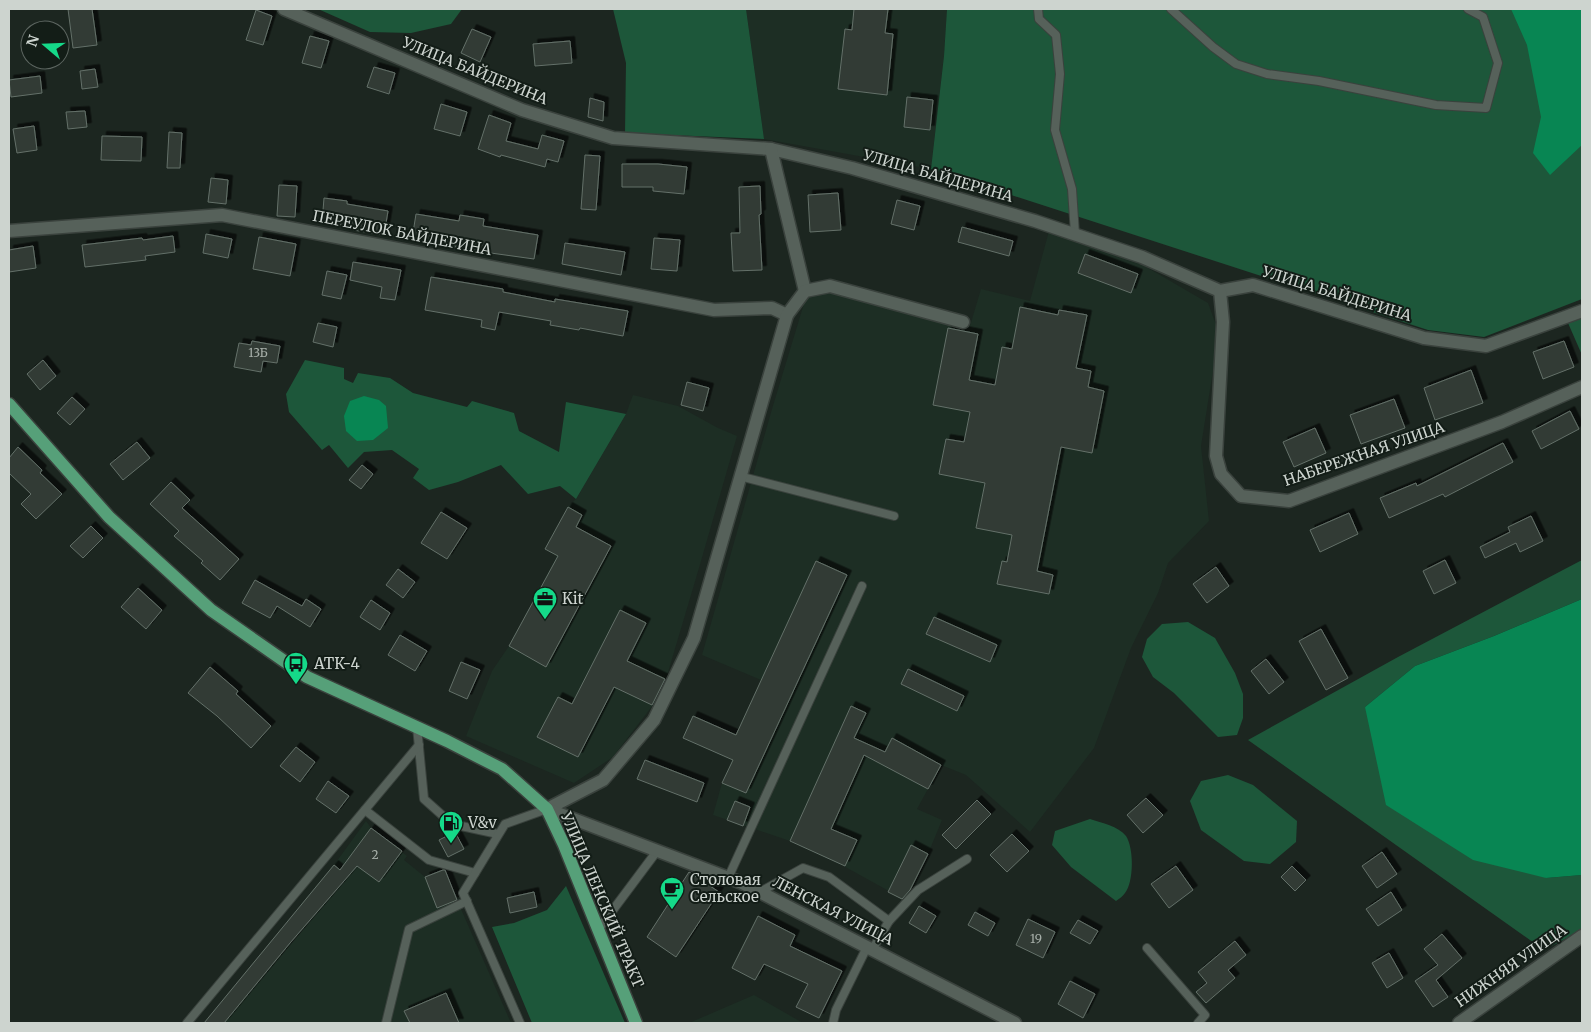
<svg xmlns="http://www.w3.org/2000/svg" width="1591" height="1032" viewBox="0 0 1591 1032" font-family="Merriweather,serif">
	<style>
		.built { fill: #1d2e24 }
		.green { fill: #1d573a }
		.water { fill: #088653 }
		.building { fill: #303b34; stroke: #647069; filter: url(#shadow) }
		.lines { fill: none; stroke-linecap: round; stroke-linejoin: round }
		.service-casing { stroke: #3a423d; stroke-width: 10 }
		.minor-casing { stroke: #3a423d; stroke-width: 15 }
		.primary-casing { stroke: #3a423d; stroke-width: 15 }
		.service { stroke: #56615a; stroke-width: 8 }
		.minor { stroke: #56615a; stroke-width: 12 }
		.primary { stroke: #56a079; stroke-width: 12 }
		.labels { text-anchor: middle; stroke-width: 4; stroke-linejoin: round; paint-order: stroke }
		.number-label { font-size: 12px; fill: #a6aea8 }
		.street-label { font-size: 15px; fill: #cdd4cf; stroke: #131d17 }
		.poi-label { font-size: 15px; fill: #cdd4cf; stroke: #131d17; text-anchor: start }
	</style>
	<defs>
		<filter id="shadow"><feDropShadow dx="4.5" dy="-4.5" stdDeviation="0" flood-color="#0009"/></filter>
	</defs>
	<rect width="100%" height="100%" fill="#1c2620"/>
	<g class="built">
		<polygon points="746,9 947,9 944,56 931,169 764,139"/>
		<polygon points="1049,231 1136,261 1208,303 1219,333 1201,446 1209,521 1168,563 1158,593 1131,648 1094,748 1030,832 966,775 941,765 917,809 942,820 928,854 905,900 840,864 790,841 713,815 722,783 739,746 761,680 702,655 772,409 806,297 830,290 970,326 981,289 1030,301"/>
		<polygon points="633,395 678,406 718,428 737,436 699,568 666,679 653,705 613,757 574,783 466,736 492,671 509,646 557,556 545,549 568,507 576,499 626,414"/>
		<polygon points="366,821 371,828 407,856 404,860 425,877 437,907 457,900 511,1023 224,1023 348,877 334,865"/>
		<polygon points="754,995 803,1023 689,1023"/>
	</g>
	<g class="green">
		<polygon points="318,9 462,9 451,24 411,33 370,32"/>
		<polygon points="613,9 746,9 764,139 625,133 626,63"/>
		<polygon points="947,9 1582,9 1582,299 1484,337 1428,330 931,169 944,56"/>
		<polygon points="1582,318 1582,355 1568,323"/>
		<polygon points="305,360 344,368 344,379 353,383 358,373 390,378 413,393 467,407 472,401 514,413 519,431 559,452 566,402 626,414 576,499 560,486 528,494 501,465 458,482 429,490 413,478 419,469 392,450 364,452 348,468 329,445 322,450 289,412 286,394"/>
		<polygon points="1582,560 1582,599 1494,636 1415,666 1365,707 1546,878 1582,875 1582,930 1544,950 1248,740 1398,657"/>
		<polygon points="1188,622 1215,638 1235,673 1243,694 1243,718 1237,735 1218,737 1174,693 1153,677 1142,657 1147,639 1162,624"/>
		<polygon points="1228,775 1253,785 1297,821 1296,842 1270,864 1244,861 1201,830 1190,801 1201,781"/>
		<path d="M1090,819C1102,823 1118,826 1126,836C1134,848 1134,882 1125,893C1123,896 1119,899 1116,901L1071,867L1052,845L1055,831Z"/>
		<polygon points="566,886 625,1023 532,1023 492,927 514,923 547,910"/>
	</g>
	<g class="water">
		<polygon points="1511,9 1582,9 1582,145 1550,175 1533,153 1541,117 1527,45"/>
		<polygon points="364,396 379,400 386,406 388,428 373,440 357,441 346,431 344,416 350,401"/>
		<polygon points="1582,599 1582,875 1546,878 1473,860 1386,805 1365,707 1415,666 1494,636"/>
	</g>
	<g class="building">
		<polygon points="68,9 92,9 97,45 73,48"/>
		<polygon points="854,9 888,9 885,33 893,34 887,95 838,89 845,29 852,30"/>
		<polygon points="256,10 272,16 263,45 246,40"/>
		<polygon points="472,29 491,37 480,62 461,53"/>
		<polygon points="310,36 329,41 321,68 302,63"/>
		<polygon points="570,41 572,63 535,66 533,44"/>
		<polygon points="374,67 395,73 389,94 367,87"/>
		<polygon points="95,69 98,87 82,89 80,71"/>
		<polygon points="40,76 42,93 11,97 9,80"/>
		<polygon points="907,97 933,100 930,130 904,127"/>
		<polygon points="590,98 604,102 603,121 588,117"/>
		<polygon points="441,104 467,112 460,136 434,129"/>
		<polygon points="85,111 87,127 68,129 66,112"/>
		<polygon points="489,115 511,123 506,141 538,149 542,135 564,141 558,162 547,159 545,167 501,155 500,157 478,149"/>
		<polygon points="34,126 37,150 17,153 13,129"/>
		<polygon points="169,132 182,133 180,168 167,168"/>
		<polygon points="102,136 142,137 141,161 101,160"/>
		<polygon points="585,155 600,156 596,210 581,209"/>
		<polygon points="622,164 658,164 687,167 684,194 653,191 653,187 622,187"/>
		<polygon points="211,178 228,180 226,204 208,202"/>
		<polygon points="279,185 297,186 295,217 277,216"/>
		<polygon points="760,186 761,214 759,215 762,270 733,271 731,233 740,233 739,187"/>
		<polygon points="838,193 841,230 810,232 808,195"/>
		<polygon points="324,198 347,201 347,204 388,211 384,235 353,230 353,226 322,223"/>
		<polygon points="897,200 920,206 914,230 891,224"/>
		<polygon points="416,214 459,221 460,215 484,219 483,226 538,235 534,259 455,248 456,246 412,239"/>
		<polygon points="962,227 1013,241 1009,256 958,242"/>
		<polygon points="206,234 232,239 228,258 203,253"/>
		<polygon points="173,236 175,252 145,256 146,260 85,267 82,245 142,238 143,240"/>
		<polygon points="259,237 296,244 290,276 253,269"/>
		<polygon points="654,238 680,240 677,271 651,269"/>
		<polygon points="565,243 625,252 621,275 562,264"/>
		<polygon points="33,246 36,268 9,272 9,250"/>
		<polygon points="1085,254 1138,274 1131,293 1078,273"/>
		<polygon points="353,262 401,270 395,300 380,298 382,287 350,280"/>
		<polygon points="327,271 347,275 341,299 322,295"/>
		<polygon points="431,277 503,289 503,292 555,302 555,299 628,311 623,336 580,328 579,330 550,325 551,321 499,312 495,330 481,327 482,320 425,310"/>
		<polygon points="1020,307 1058,315 1059,310 1087,315 1076,368 1091,371 1088,387 1104,391 1092,453 1061,447 1037,571 1053,575 1049,594 997,584 1002,561 1007,562 1012,535 976,528 985,483 939,474 946,439 964,442 970,412 933,405 948,328 978,334 969,380 995,385 1002,347 1012,349"/>
		<polygon points="318,323 337,327 333,347 313,342"/>
		<polygon points="252,341 280,346 277,363 263,361 261,372 234,367 239,343 251,345"/>
		<polygon points="1564,341 1574,367 1543,379 1533,352"/>
		<polygon points="43,360 56,376 40,390 27,374"/>
		<polygon points="1471,370 1483,403 1435,420 1424,388"/>
		<polygon points="687,382 709,388 703,411 681,405"/>
		<polygon points="72,397 85,409 70,425 57,413"/>
		<polygon points="1394,399 1405,428 1361,444 1350,415"/>
		<polygon points="1570,411 1579,429 1541,449 1532,431"/>
		<polygon points="1315,428 1326,453 1294,467 1283,442"/>
		<polygon points="137,442 150,458 123,480 110,464"/>
		<polygon points="1503,443 1513,462 1445,497 1443,494 1389,518 1380,498 1416,483 1417,486"/>
		<polygon points="18,447 42,470 40,473 62,494 36,519 21,504 31,494 9,473 9,458"/>
		<polygon points="362,465 373,474 361,489 349,480"/>
		<polygon points="171,482 190,500 182,508 239,559 220,580 201,563 203,561 174,536 179,531 150,504"/>
		<polygon points="568,507 582,515 576,527 611,546 546,667 509,646 558,556 545,549"/>
		<polygon points="441,512 467,528 447,559 421,543"/>
		<polygon points="1349,513 1358,534 1320,552 1310,530"/>
		<polygon points="1531,516 1543,541 1520,552 1516,543 1485,558 1480,547 1510,532 1508,527"/>
		<polygon points="91,526 103,538 83,558 70,546"/>
		<polygon points="1445,560 1456,583 1434,594 1423,571"/>
		<polygon points="816,561 847,575 746,793 722,783 733,760 683,738 693,716 736,735"/>
		<polygon points="1216,567 1229,586 1207,603 1193,584"/>
		<polygon points="398,569 415,582 403,598 386,585"/>
		<polygon points="255,580 302,606 306,599 321,609 310,627 277,606 270,618 242,603"/>
		<polygon points="138,588 162,610 146,629 121,607"/>
		<polygon points="371,600 390,613 380,630 360,617"/>
		<polygon points="620,610 646,623 627,661 665,679 652,705 614,687 578,757 537,737 558,697 572,704"/>
		<polygon points="934,617 997,645 990,662 926,634"/>
		<polygon points="1321,629 1348,678 1326,690 1299,641"/>
		<polygon points="400,635 427,651 415,671 388,655"/>
		<polygon points="1266,659 1284,682 1269,694 1251,671"/>
		<polygon points="461,662 480,670 467,699 449,691"/>
		<polygon points="210,667 238,691 236,694 271,726 251,748 217,716 188,693"/>
		<polygon points="908,669 964,696 957,711 901,684"/>
		<polygon points="851,706 866,713 854,738 885,752 892,738 941,765 928,789 864,755 831,829 857,840 845,866 790,841"/>
		<polygon points="296,747 315,762 300,782 280,766"/>
		<polygon points="645,760 704,783 697,802 637,779"/>
		<polygon points="328,781 349,796 336,813 316,799"/>
		<polygon points="1146,798 1163,815 1143,833 1127,815"/>
		<polygon points="977,800 991,814 956,849 942,835"/>
		<polygon points="735,801 750,807 743,826 727,820"/>
		<polygon points="371,828 402,851 379,882 357,866 290,943 224,1023 204,1023 334,865 340,870"/>
		<polygon points="455,832 464,849 448,857 439,840"/>
		<polygon points="1012,834 1029,851 1007,872 990,855"/>
		<polygon points="911,845 928,854 910,890 902,899 888,892"/>
		<polygon points="1382,852 1397,874 1377,888 1362,866"/>
		<polygon points="1176,866 1193,890 1169,908 1151,884"/>
		<polygon points="1292,866 1306,880 1295,891 1281,877"/>
		<polygon points="443,870 445,870 457,900 437,908 425,877"/>
		<polygon points="689,872 719,892 676,957 647,937"/>
		<polygon points="534,892 537,907 510,913 507,898"/>
		<polygon points="1391,892 1402,910 1378,926 1366,909"/>
		<polygon points="919,906 936,916 926,933 909,923"/>
		<polygon points="975,912 995,923 988,936 968,925"/>
		<polygon points="758,916 795,935 790,946 842,971 819,1018 796,1007 808,984 764,964 755,980 732,968"/>
		<polygon points="1028,919 1055,932 1043,958 1016,945"/>
		<polygon points="1078,920 1098,931 1090,944 1070,933"/>
		<polygon points="1442,934 1462,958 1436,980 1448,997 1433,1007 1415,981 1438,965 1424,949"/>
		<polygon points="1235,941 1246,955 1228,970 1235,978 1206,1003 1196,992 1207,983 1198,972"/>
		<polygon points="1389,953 1403,978 1387,988 1372,963"/>
		<polygon points="1070,981 1095,994 1083,1018 1058,1004"/>
		<polygon points="446,993 459,1023 410,1023 404,1011"/>
	</g>
	<g class="lines">
		<defs>
			<g id="service">
				<polyline points="1038,9 1039,19 1056,35 1060,74 1055,130 1072,189 1075,234"/>
				<polyline points="1171,9 1213,47 1236,64 1267,74 1319,81 1436,105 1486,108 1498,63 1483,17 1468,9"/>
				<polyline points="739,476 894,516"/>
				<polyline points="417,727 424,799 452,824 498,834"/>
				<polyline points="365,810 429,860 475,873"/>
				<polyline points="728,878 862,586"/>
				<polyline points="760,892 803,868 829,877 889,921"/>
				<polyline points="598,930 657,851"/>
				<polyline points="1147,948 1205,1015 1198,1023"/>
				<polyline points="872,950 889,921 918,890 967,859"/>
				<polyline points="187,1023 419,745"/>
				<polyline points="386,1023 409,929 467,901"/>
				<polyline points="520,1023 463,893 505,824 547,809"/>
				<polyline points="833,1023 836,1010 867,947"/>
			</g>
			<g id="minor">
				<polyline points="284,9 522,110 613,138 771,149 852,168 1035,221 1142,257 1220,291 1253,285 1424,338 1486,346 1582,311"/>
				<polyline points="771,149 805,291"/>
				<polyline points="9,231 222,215 714,310 772,308 787,315"/>
				<polyline points="1220,291 1223,322 1216,456 1221,474 1241,496 1289,501 1502,422 1582,387"/>
				<polyline points="547,809 603,780 654,720 694,638 787,315 805,291 830,286 963,322"/>
				<polyline points="547,809 742,883 1015,1023"/>
				<polyline points="1459,1023 1582,936"/>
			</g>
			<polyline id="primary" points="9,404 109,517 211,610 307,677 447,741 502,769 547,809 564,845 636,1023"/>
		</defs>
		<use href="#service" class="service-casing"/>
		<use href="#minor" class="minor-casing"/>
		<use href="#primary" class="primary-casing"/>
		<use href="#service" class="service"/>
		<use href="#minor" class="minor"/>
		<use href="#primary" class="primary"/>
	</g>
	<defs>
		<symbol id="office-pin" viewBox="-11 -11 22 30"><path d="M0 17L-7.5 6A9.5 9.5 0 1 1 7.5 6Z" fill="#15d989" stroke="#131d17"/><path d="M-6-3h4V-5.5h4V-3h4V5H-6ZM-1-4.5V-3h2v-1.5ZM-6 0V1H6V0Z" fill="#111"/></symbol>
		<symbol id="bus-pin" viewBox="-11 -11 22 30"><path d="M0 17L-7.5 6A9.5 9.5 0 1 1 7.5 6Z" fill="#15d989" stroke="#131d17"/><path d="M-5-6H5V4H4V6H2V4H-2V6H-4V4H-5ZM-3.5-4V0h7V-4ZM-3.5 1.2v1.5H-2V1.2ZM2 1.2v1.5H3.5V1.2Z" fill="#111"/></symbol>
		<symbol id="fuel-pin" viewBox="-11 -11 22 30"><path d="M0 17L-7.5 6A9.5 9.5 0 1 1 7.5 6Z" fill="#15d989" stroke="#131d17"/><path d="M-5.5-6h7V0h2V4h1.3V-2.5L3-4.5l.8-.8L6-3V5H2.5V1h-1V6h-7ZM-4.2-4.7v3.2H.2V-4.7Z" fill="#111"/></symbol>
		<symbol id="cafe-pin" viewBox="-11 -11 22 30"><path d="M0 17L-7.5 6A9.5 9.5 0 1 1 7.5 6Z" fill="#15d989" stroke="#131d17"/><path d="M-5.5-4.5H6V0H3Q3 3.5 0 3.5H-2.5Q-5.5 3.5-5.5 0ZM3-3.2v2h1.7v-2ZM-6 4.5H4V6H-6Z" fill="#111"/></symbol>
	</defs>
	<g fill-rule="evenodd">
		<use href="#office-pin" x="531" y="585" width="28" height="38"/>
		<use href="#bus-pin" x="282" y="650" width="28" height="38"/>
		<use href="#fuel-pin" x="437" y="809" width="28" height="38"/>
		<use href="#cafe-pin" x="658" y="875" width="28" height="38"/>
	</g>
	<g class="labels">
		<g class="number-label">
			<text x="258" y="357">13Б</text>
			<text x="375" y="859">2</text>
			<text x="1036" y="943">19</text>
		</g>
		<g class="street-label">
			<text transform="translate(475 71) rotate(22)" y="5">УЛИЦА БАЙДЕРИНА</text>
			<text transform="translate(938 176) rotate(16)" y="5">УЛИЦА БАЙДЕРИНА</text>
			<text transform="translate(402 233) rotate(11)" y="5">ПЕРЕУЛОК БАЙДЕРИНА</text>
			<text transform="translate(1337 294) rotate(17)" y="5">УЛИЦА БАЙДЕРИНА</text>
			<text transform="translate(1364 454) rotate(-19)" y="5">НАБЕРЕЖНАЯ УЛИЦА</text>
			<text transform="translate(602 900) rotate(67)" y="5">УЛИЦА ЛЕНСКИЙ ТРАКТ</text>
			<text transform="translate(833 911) rotate(27)" y="5">ЛЕНСКАЯ УЛИЦА</text>
			<text transform="translate(1511 966) rotate(-35)" y="5">НИЖНЯЯ УЛИЦА</text>
		</g>
		<g class="poi-label">
			<text x="562" y="604">Kit</text>
			<text x="314" y="669">АТК-4</text>
			<text x="468" y="828">V&amp;v</text>
			<text x="690" y="885">Столовая<tspan x="690" dy="17">Сельское</tspan></text>
		</g>
	</g>
	<rect width="1591" height="1032" fill="none" stroke="#cdd4cf" stroke-width="20"/>
	<g transform="translate(45 45) rotate(289)"><circle r="24" fill="#131d17" stroke="#5d6661"/>
	<path d="M0-4L9 19L0 12L-9 19Z" fill="#15d989"/>
	<text y="-8" font-size="14" font-weight="bold" text-anchor="middle" fill="#cdd4cf">N</text>
	</g>
</svg>
